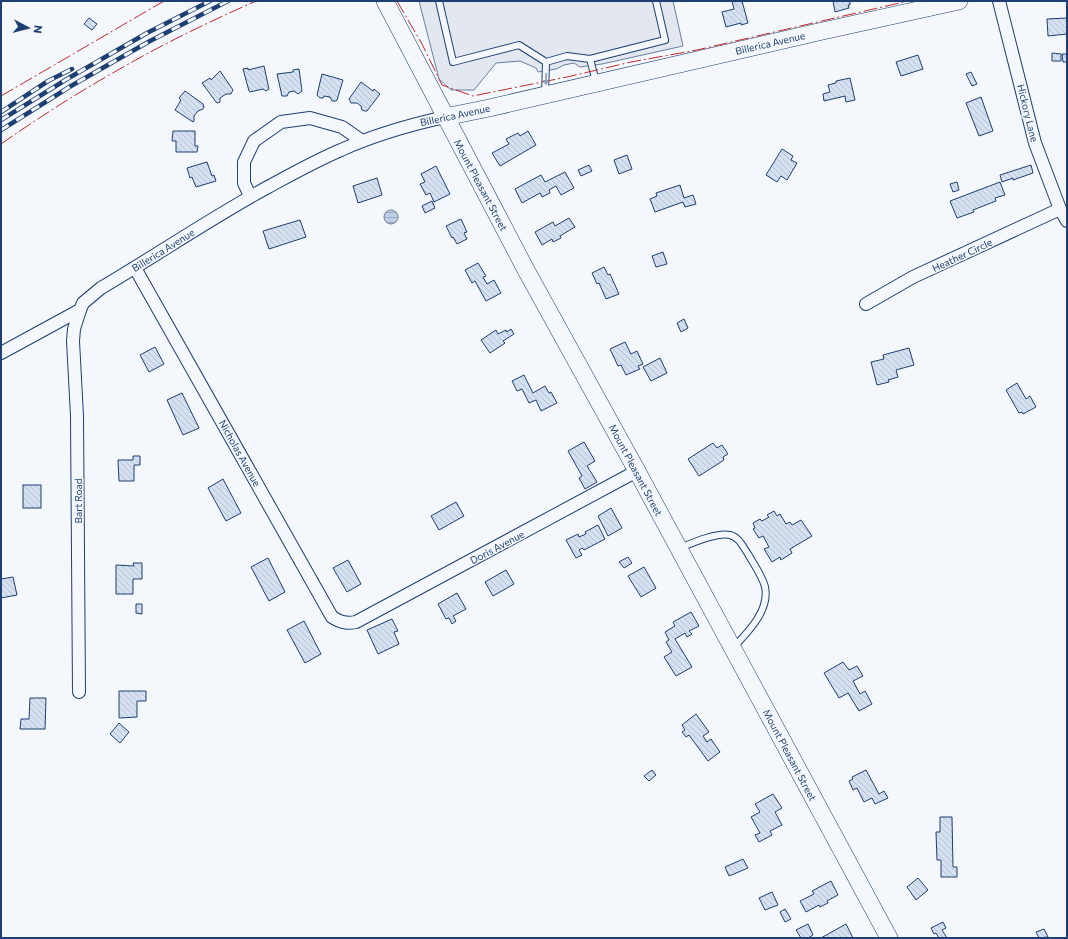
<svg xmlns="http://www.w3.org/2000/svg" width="1068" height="939" viewBox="0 0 1068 939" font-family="Commissioner,sans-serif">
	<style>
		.parking { fill: #e3e8f0; stroke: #687fa3 }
		.water { fill: url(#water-rules); stroke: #687fa3 }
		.building { fill: url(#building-back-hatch); stroke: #1d3f73 }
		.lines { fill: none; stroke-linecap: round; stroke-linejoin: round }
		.lane-casing { stroke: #1d3f73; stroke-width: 8 }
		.street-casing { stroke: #1d3f73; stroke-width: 14 }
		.secondary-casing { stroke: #1d3f73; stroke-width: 18 }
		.lane { stroke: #f4f7fb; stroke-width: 6 }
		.street { stroke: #f4f7fb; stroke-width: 12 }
		.secondary { stroke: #f4f7fb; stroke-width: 17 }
		.rail-casing { stroke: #1d3f73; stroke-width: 4.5 }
		.rail { stroke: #f4f7fb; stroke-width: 3; stroke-dasharray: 9; stroke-linecap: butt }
		.power { stroke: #c62828; stroke-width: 1; stroke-dasharray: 14 3 2 3; stroke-linecap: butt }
		.oneway { fill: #889bb7 }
		.labels { text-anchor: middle; stroke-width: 3; stroke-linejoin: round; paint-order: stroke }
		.street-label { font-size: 10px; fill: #1d3f73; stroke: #f4f7fb }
	</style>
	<defs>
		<pattern id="water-rules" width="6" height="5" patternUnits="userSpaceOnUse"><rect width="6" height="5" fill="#bed0e5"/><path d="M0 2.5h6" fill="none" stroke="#9aaabe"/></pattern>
		<pattern id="building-back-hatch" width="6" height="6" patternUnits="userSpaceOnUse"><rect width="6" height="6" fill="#d5e0f0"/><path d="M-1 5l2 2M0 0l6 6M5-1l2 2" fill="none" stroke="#b6c1d1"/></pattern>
	</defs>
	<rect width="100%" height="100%" fill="#f4f7fb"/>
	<polygon class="parking" points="419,1 673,1 683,46 602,64 580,67 574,63 564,65 556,69 538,72 536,68 520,61 496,63 474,90 451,90 439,79"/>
	<circle class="water" cx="391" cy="217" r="7"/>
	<g class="building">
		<polygon points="732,1 742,1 748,23 741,25 741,23 726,27 722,12 734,9"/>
		<polygon points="833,1 850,1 850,5 848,5 849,8 835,12"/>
		<polygon points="89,18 97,24 92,30 84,24"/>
		<polygon points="1067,18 1067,34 1048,36 1047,19"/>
		<polygon points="1052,53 1061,54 1061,61 1052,61"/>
		<polygon points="1062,54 1067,54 1067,62 1063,62"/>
		<polygon points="918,55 923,69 901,76 896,62"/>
		<polygon points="264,66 269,89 266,91 263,89 250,92 249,91 243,69 248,68 248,70"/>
		<polygon points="299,69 302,91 298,94 294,91 289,92 287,96 282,96 277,74 293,72 293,70"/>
		<polygon points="220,71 233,90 231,94 226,94 220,98 220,102 218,103 216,102 202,83 210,78 211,80"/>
		<polygon points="971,72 977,84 972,86 966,74"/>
		<polygon points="322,74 343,80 337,100 336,101 332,101 330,97 324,96 323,98 320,98 317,95"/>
		<polygon points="850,78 855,100 846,102 845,96 824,101 823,94 830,92 828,85 836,83 836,81"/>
		<polygon points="361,82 373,91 374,89 380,94 367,111 365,111 362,110 361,106 357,103 351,103 349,99"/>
		<polygon points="185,91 203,104 204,107 203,109 198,111 194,116 194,121 193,122 175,110 181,100 179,98"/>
		<polygon points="981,97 993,131 979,136 966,103"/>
		<polygon points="173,131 195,131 195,146 198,146 197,152 176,152 176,141 172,141"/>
		<polygon points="528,131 536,145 500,166 492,153 509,144 506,139 518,133 520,136"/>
		<polygon points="782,149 793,156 791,160 797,163 787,180 781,176 777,182 766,175"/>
		<polygon points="627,155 632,169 619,174 614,160"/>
		<polygon points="207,162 212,176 214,175 216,181 196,187 192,177 190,178 187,168"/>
		<polygon points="589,165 592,171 581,176 578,170"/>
		<polygon points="1031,165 1033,173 1013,180 1013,178 1002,182 1000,175"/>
		<polygon points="436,166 450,194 434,202 430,193 426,195 420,184 425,182 421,174"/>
		<polygon points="565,172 574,188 561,195 556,186 549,190 550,193 542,197 540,193 522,203 515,189 541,175 545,182"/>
		<polygon points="377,178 382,195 358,203 353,186"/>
		<polygon points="957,182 959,190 953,192 950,184"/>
		<polygon points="1000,182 1005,195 995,198 996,201 973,210 974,212 957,218 950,201"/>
		<polygon points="680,185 684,198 693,195 696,204 685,207 683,202 655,212 650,199 657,196 656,193"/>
		<polygon points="432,201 435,208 425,213 422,206"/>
		<polygon points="569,218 575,227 560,236 561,238 553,242 552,239 542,245 535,232 553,222 555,226"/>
		<polygon points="461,219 467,232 464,233 467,239 457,244 453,237 452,238 446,226"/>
		<polygon points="300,220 306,237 269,249 263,231"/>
		<polygon points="663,252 667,264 656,267 652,256"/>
		<polygon points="478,263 486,276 483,277 487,284 494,280 501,293 486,301 475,281 472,283 465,270"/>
		<polygon points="604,267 608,275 610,274 619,294 606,299 599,283 597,284 592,273"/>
		<polygon points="684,319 688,328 681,332 677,323"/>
		<polygon points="511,329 514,334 503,341 505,343 490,353 481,340 496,330 498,334 506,330 507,332"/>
		<polygon points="625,342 631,354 637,351 643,364 638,366 640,369 626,375 621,365 618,366 610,349"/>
		<polygon points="155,347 164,364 149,372 140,355"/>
		<polygon points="909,348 914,365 896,370 898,377 888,380 889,382 877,385 871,362 884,359 883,355"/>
		<polygon points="660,358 667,373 651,381 643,367"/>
		<polygon points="524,375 533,393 545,386 549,393 551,392 557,403 541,411 536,400 529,403 522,389 517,391 512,381"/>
		<polygon points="1017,383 1026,399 1030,396 1036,407 1023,414 1022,412 1019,413 1006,390"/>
		<polygon points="182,393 199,428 183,435 167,400"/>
		<polygon points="584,442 595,461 587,466 597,482 585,489 579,478 582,476 568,451"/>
		<polygon points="713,443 717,448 722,445 728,454 723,457 724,460 699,476 688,459"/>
		<polygon points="133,456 140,456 140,465 134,465 134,481 119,481 118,460 133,460"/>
		<polygon points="223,479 241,513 226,521 208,488"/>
		<rect x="23" y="485" width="18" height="23"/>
		<polygon points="456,502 464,516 439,530 431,516"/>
		<polygon points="611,508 622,528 608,536 598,516"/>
		<polygon points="774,511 777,516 780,514 786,524 790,522 792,525 801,520 812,536 790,549 792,553 781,560 780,557 772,562 764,549 769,547 763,536 759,538 753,529 755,528 753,523 760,519 762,521 769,517 767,515"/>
		<polygon points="598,525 605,539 584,550 582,548 579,550 582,555 576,558 566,540 578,534 579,537 586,534 585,532"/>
		<polygon points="628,557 632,563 624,568 619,562"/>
		<polygon points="268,558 285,592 269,601 251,567"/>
		<polygon points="348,560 361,584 347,592 333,568"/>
		<polygon points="133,563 142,563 142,579 133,579 133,594 116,594 116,565 134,566"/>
		<polygon points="644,567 656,588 641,597 628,576"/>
		<polygon points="506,570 514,584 493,596 485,582"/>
		<polygon points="13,577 17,595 1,598 1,579"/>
		<polygon points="457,593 466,609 453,616 456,621 452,624 449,618 446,619 438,604"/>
		<polygon points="136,604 142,604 142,614 136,613"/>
		<polygon points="691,612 699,626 689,631 692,634 687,637 685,633 675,639 692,667 676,676 664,657 672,652 666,642 669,640 665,632 675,626 673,622"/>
		<polygon points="392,619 398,631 394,632 399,644 378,654 367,630"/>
		<polygon points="304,621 321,654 305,663 287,630"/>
		<polygon points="843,662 849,670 857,666 863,676 853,681 860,694 865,691 872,704 859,711 848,693 839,698 824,673"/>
		<polygon points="119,691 146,691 146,701 137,701 137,717 119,718"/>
		<polygon points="30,698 46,698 45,729 20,729 21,719 29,719"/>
		<polygon points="696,714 709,732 703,736 707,742 711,739 720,752 708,761 689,735 686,737 682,732 685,730 682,725"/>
		<polygon points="119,723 129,732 120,743 110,734"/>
		<polygon points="652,770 656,775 649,781 644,776"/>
		<polygon points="866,770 879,794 884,791 888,798 875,804 872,798 864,802 857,788 853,790 849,781 853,779 852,777"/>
		<polygon points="773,794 782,808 775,812 782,825 770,831 772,835 759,842 755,835 760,833 751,817 760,812 755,804"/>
		<polygon points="940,817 952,817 953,867 957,867 957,877 941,877 941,860 937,860 936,832 940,832"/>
		<polygon points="743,859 748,868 729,876 725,867"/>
		<polygon points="918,878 928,890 916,900 907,887"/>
		<polygon points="831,881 838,895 827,901 828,903 820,907 819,905 806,912 800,901 814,894 812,891"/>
		<polygon points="772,892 778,905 765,910 759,898"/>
		<polygon points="785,909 791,919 785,922 780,912"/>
		<polygon points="943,922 946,928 942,930 947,938 939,938 936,933 934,934 931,928"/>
		<polygon points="808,924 813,935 808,938 801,938 796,930"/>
		<polygon points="846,924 853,938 821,938"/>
		<polygon points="1044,929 1048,937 1039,938 1036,932"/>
	</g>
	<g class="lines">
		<defs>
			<g id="lane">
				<polyline points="439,1 453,62 519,45 546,62 567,56 590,59 665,40 656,1"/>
				<polyline points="590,59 596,82"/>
				<polyline points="545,94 546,62"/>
				<path d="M680,548C692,543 717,532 730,535C739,537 743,547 748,554C753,563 763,577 765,587C770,610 748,632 734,647"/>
			</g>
			<g id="street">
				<polyline points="999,1 1035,143 1060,209 1067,221"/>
				<polyline points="250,196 244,183 244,162 254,141 281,122 310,118 342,127 362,141"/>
				<path d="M135,268L332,617C340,622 346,624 356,622L637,471"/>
				<polyline points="866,304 913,277 1060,209"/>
				<path d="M1,353L80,310L83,303L101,288C157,255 211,218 268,187C292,174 315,161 341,150C374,135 409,125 445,117"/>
				<polyline points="79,692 77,416 73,341 74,329 80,310"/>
			</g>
			<g id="secondary">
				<polyline points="385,1 526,270 637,471 889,938"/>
				<polyline points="445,117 489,108 818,32 959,1"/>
			</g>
		</defs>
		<use href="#lane" class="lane-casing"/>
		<use href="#street" class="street-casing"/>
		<use href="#secondary" class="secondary-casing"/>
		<use href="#lane" class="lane"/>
		<use href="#street" class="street"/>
		<use href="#secondary" class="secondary"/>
		<defs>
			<g id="rail">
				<polyline points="1,112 48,81 72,69"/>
				<polyline points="1,120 67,79 147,33 210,1"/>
				<polyline points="1,130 71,86 150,41 228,1"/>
			</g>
		</defs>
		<use href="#rail" class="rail-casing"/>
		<use href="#rail" class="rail"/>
		<g class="power">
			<polyline points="397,1 422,44 442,85 473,96 567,77 631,62 697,50 908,1"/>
			<polyline points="1,96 164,1"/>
			<path d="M1,144C41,116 82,90 125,66C167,42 211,21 256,1"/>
		</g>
	</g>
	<defs><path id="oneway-solid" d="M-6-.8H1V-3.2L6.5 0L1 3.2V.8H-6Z"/></defs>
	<use class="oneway" href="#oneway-solid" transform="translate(546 79) rotate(91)"/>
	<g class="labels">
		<g class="street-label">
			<text transform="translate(770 43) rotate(-13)" y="4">Billerica Avenue</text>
			<text transform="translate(1028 113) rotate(76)" y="4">Hickory Lane</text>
			<text transform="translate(455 115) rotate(-12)" y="4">Billerica Avenue</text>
			<text transform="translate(481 185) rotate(62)" y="4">Mount Pleasant Street</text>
			<text transform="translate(163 250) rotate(-32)" y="4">Billerica Avenue</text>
			<text transform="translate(962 255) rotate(-25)" y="4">Heather Circle</text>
			<text transform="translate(240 453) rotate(61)" y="4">Nicholas Avenue</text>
			<text transform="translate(636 470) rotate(62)" y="4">Mount Pleasant Street</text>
			<text transform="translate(78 501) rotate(-90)" y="4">Bart Road</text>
			<text transform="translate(497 547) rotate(-28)" y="4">Doris Avenue</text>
			<text transform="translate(790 755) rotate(62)" y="4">Mount Pleasant Street</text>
		</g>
	</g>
	<rect width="1068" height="939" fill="none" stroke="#1d3f73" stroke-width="4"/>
	<g transform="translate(28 28) rotate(97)" stroke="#f4f7fb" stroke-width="3" paint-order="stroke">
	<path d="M0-3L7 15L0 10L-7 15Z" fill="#1d3f73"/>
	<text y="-6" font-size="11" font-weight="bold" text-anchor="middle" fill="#1d3f73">N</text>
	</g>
</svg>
